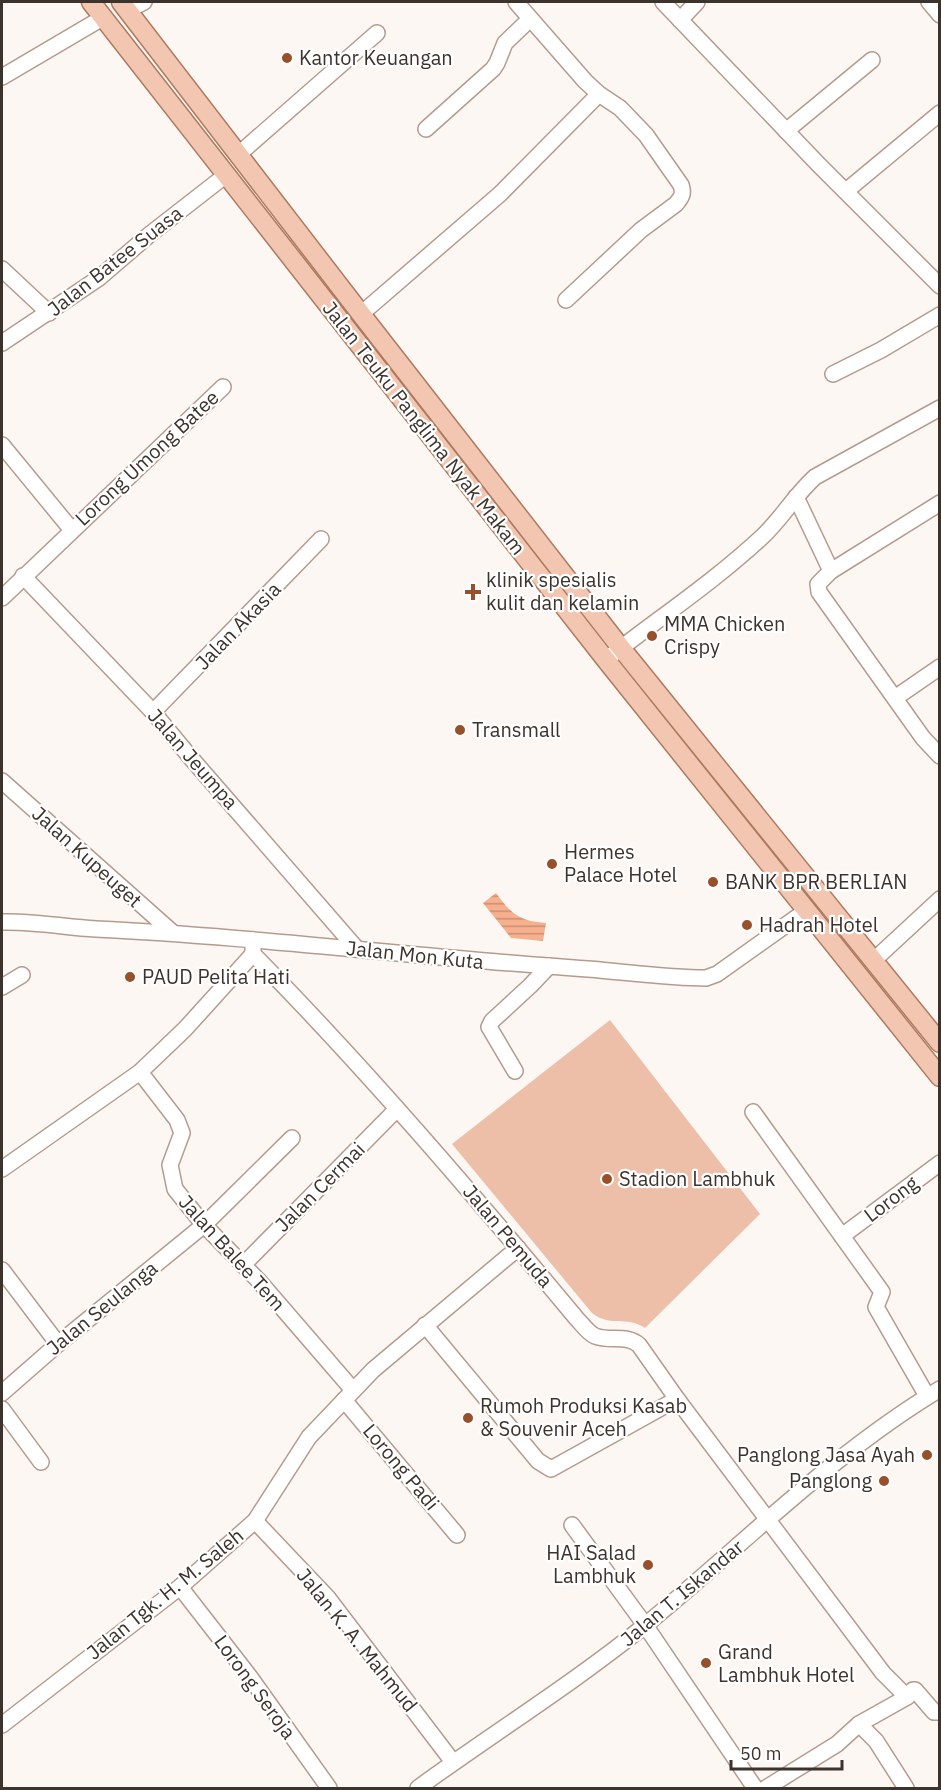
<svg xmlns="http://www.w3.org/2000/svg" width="941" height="1790" viewBox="0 0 941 1790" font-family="'IBM Plex Sans',sans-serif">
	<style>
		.green { fill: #edbea8 }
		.water { fill: url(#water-rules) }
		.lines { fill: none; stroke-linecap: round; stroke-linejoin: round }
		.minor-casing { stroke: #b59b8e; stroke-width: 18 }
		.major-casing { stroke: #ad7a60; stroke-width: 21 }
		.minor { stroke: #fff; stroke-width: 15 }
		.major { stroke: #f2c6b0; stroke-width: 18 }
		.poi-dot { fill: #97502a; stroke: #fff; stroke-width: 2 }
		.labels { text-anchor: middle; stroke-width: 4.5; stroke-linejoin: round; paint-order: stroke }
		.poi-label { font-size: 20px; fill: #3d332d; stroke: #fff; text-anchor: start }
		.street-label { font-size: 20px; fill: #3d332d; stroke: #fff }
	</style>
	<defs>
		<pattern id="water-rules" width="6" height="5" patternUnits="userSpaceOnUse" patternTransform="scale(1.5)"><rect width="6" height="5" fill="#f6b08d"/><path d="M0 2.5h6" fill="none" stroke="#c89074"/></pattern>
	</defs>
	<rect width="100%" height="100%" fill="#fdf7f4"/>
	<path class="green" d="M610,1020L760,1214L645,1328C625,1315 611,1328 592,1313L452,1144Z"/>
	<path class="water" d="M496,893C511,914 519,921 546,923L543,941L511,938L483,903Z"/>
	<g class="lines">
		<defs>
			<g id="minor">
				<path d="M516,2L585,81L599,94L620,108L646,135L681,185C684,193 682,197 676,204L641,230L566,300"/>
				<polyline points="663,2 818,164 940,286"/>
				<polyline points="929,2 940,15"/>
				<polyline points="128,10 144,2"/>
				<polyline points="680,20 697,2"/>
				<polyline points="2,77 104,17"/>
				<polyline points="426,129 493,69 497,63 505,43 530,19"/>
				<polyline points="786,131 872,60"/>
				<polyline points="239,154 377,33"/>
				<polyline points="846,191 940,113"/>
				<polyline points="2,269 49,313"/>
				<polyline points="361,314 500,194 599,94"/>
				<polyline points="2,343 99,278 149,235 226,175"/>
				<polyline points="833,374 881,350 940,315"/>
				<polyline points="2,445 71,529"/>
				<polyline points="796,497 831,571 818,584 819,592 923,738 940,756"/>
				<polyline points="831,571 940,503"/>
				<polyline points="23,576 153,712 191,758 356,948"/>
				<polyline points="2,598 223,387"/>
				<path d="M612,655C662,616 716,580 763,536C782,518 795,495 815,477L940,408"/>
				<polyline points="895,698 940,667"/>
				<polyline points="153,712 321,539"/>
				<polyline points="2,781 172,932"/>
				<path d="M2,922C33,921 64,927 96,929C261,937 424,958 588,969C627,972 667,978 706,978L717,974L807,910"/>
				<path d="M253,940V954C367,1070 473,1194 577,1319C582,1324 588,1333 595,1336C610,1342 626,1334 639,1345L677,1399L883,1673L907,1697L913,1690H915L934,1712H940"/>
				<polyline points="873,961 940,899"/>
				<polyline points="2,987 22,975"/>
				<polyline points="515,1071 489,1027 492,1021 530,986 549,966"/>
				<polyline points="140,1072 177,1120 182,1133 170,1165 175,1189 204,1225 258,1280 353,1390"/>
				<polyline points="753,1112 882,1292 876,1307 927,1396"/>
				<polyline points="2,1169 140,1072 185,1029 253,954"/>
				<polyline points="842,1236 940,1163"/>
				<polyline points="243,1265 397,1109"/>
				<polyline points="2,1270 58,1344"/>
				<polyline points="425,1325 538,1461 551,1469 677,1399"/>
				<polyline points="2,1393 58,1344 204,1225 292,1138"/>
				<polyline points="344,1400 457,1535"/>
				<polyline points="2,1409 41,1462"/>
				<polyline points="255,1521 328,1598 453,1762"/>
				<polyline points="572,1525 645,1625 755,1788"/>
				<polyline points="180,1587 250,1677 329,1788"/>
				<polyline points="859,1724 876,1741 906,1788"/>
				<polyline points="2,1725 180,1587 255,1521 309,1437 373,1370 518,1248"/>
				<path d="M418,1788C492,1734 571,1685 643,1627C741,1547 830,1455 940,1389"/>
				<polyline points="766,1788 837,1744 859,1724 907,1697"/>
			</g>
			<g id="major">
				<polyline points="91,2 606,660 940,1077"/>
				<polyline points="121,2 361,314 621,648 940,1043"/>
			</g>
		</defs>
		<use href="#minor" class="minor-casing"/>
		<use href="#major" class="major-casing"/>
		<use href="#minor" class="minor"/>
		<use href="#major" class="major"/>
	</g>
	<g class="poi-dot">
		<circle cx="287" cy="58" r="6"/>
		<path d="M470 583h6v6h6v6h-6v6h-6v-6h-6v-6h6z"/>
		<circle cx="652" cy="636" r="6"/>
		<circle cx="460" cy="730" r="6"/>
		<circle cx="552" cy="864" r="6"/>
		<circle cx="713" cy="882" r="6"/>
		<circle cx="747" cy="925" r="6"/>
		<circle cx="130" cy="977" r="6"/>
		<circle cx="607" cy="1179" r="6"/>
		<circle cx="468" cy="1418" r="6"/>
		<circle cx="927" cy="1455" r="6"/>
		<circle cx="884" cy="1481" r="6"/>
		<circle cx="648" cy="1565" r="6"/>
		<circle cx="706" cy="1663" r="6"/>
	</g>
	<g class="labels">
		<g class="poi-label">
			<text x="299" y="65">Kantor Keuangan</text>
			<text x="486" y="587">klinik spesialis<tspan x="486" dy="23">kulit dan kelamin</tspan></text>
			<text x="664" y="631">MMA Chicken<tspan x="664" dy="23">Crispy</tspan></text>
			<text x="472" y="737">Transmall</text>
			<text x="564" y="859">Hermes<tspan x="564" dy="23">Palace Hotel</tspan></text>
			<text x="725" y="889">BANK BPR BERLIAN</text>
			<text x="759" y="932">Hadrah Hotel</text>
			<text x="142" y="984">PAUD Pelita Hati</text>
			<text x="619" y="1186">Stadion Lambhuk</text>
			<text x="480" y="1413">Rumoh Produksi Kasab<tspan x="480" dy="23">&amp; Souvenir Aceh</tspan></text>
			<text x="915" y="1462" text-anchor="end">Panglong Jasa Ayah</text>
			<text x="872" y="1488" text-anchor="end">Panglong</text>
			<text x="636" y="1560" text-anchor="end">HAI Salad<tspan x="636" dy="23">Lambhuk</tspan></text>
			<text x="718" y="1659">Grand<tspan x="718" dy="23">Lambhuk Hotel</tspan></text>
		</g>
		<g class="street-label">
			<text transform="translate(115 261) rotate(-38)" y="7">Jalan Batee Suasa</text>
			<text transform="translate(424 428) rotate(52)" y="7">Jalan Teuku Panglima Nyak Makam</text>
			<text transform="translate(147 458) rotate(-43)" y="7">Lorong Umong Batee</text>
			<text transform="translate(238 626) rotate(-46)" y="7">Jalan Akasia</text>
			<text transform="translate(193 759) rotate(49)" y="7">Jalan Jeumpa</text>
			<text transform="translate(87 857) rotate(42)" y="7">Jalan Kupeuget</text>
			<text transform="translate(415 955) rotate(6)" y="7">Jalan Mon Kuta</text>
			<text transform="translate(320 1187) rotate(-45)" y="7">Jalan Cermai</text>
			<text transform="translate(891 1199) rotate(-37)" y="7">Lorong</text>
			<text transform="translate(508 1236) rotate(50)" y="7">Jalan Pemuda</text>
			<text transform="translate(232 1253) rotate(48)" y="7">Jalan Balee Tem</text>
			<text transform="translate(102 1308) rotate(-39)" y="7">Jalan Seulanga</text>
			<text transform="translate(401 1467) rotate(50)" y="7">Lorong Padi</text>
			<text transform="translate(682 1593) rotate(-40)" y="7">Jalan T. Iskandar</text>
			<text transform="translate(165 1594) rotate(-39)" y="7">Jalan Tgk. H. M. Saleh</text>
			<text transform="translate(357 1640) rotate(51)" y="7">Jalan K. A. Mahmud</text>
			<text transform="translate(255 1687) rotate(54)" y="7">Lorong Seroja</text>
		</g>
	</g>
	<rect width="941" height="1790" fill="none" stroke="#3d332d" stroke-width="6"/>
	<path d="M731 1760v9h111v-9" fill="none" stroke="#3d332d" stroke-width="3"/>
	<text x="740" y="1760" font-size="18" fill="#3d332d" stroke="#ffffff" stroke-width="4.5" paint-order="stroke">50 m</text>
</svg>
